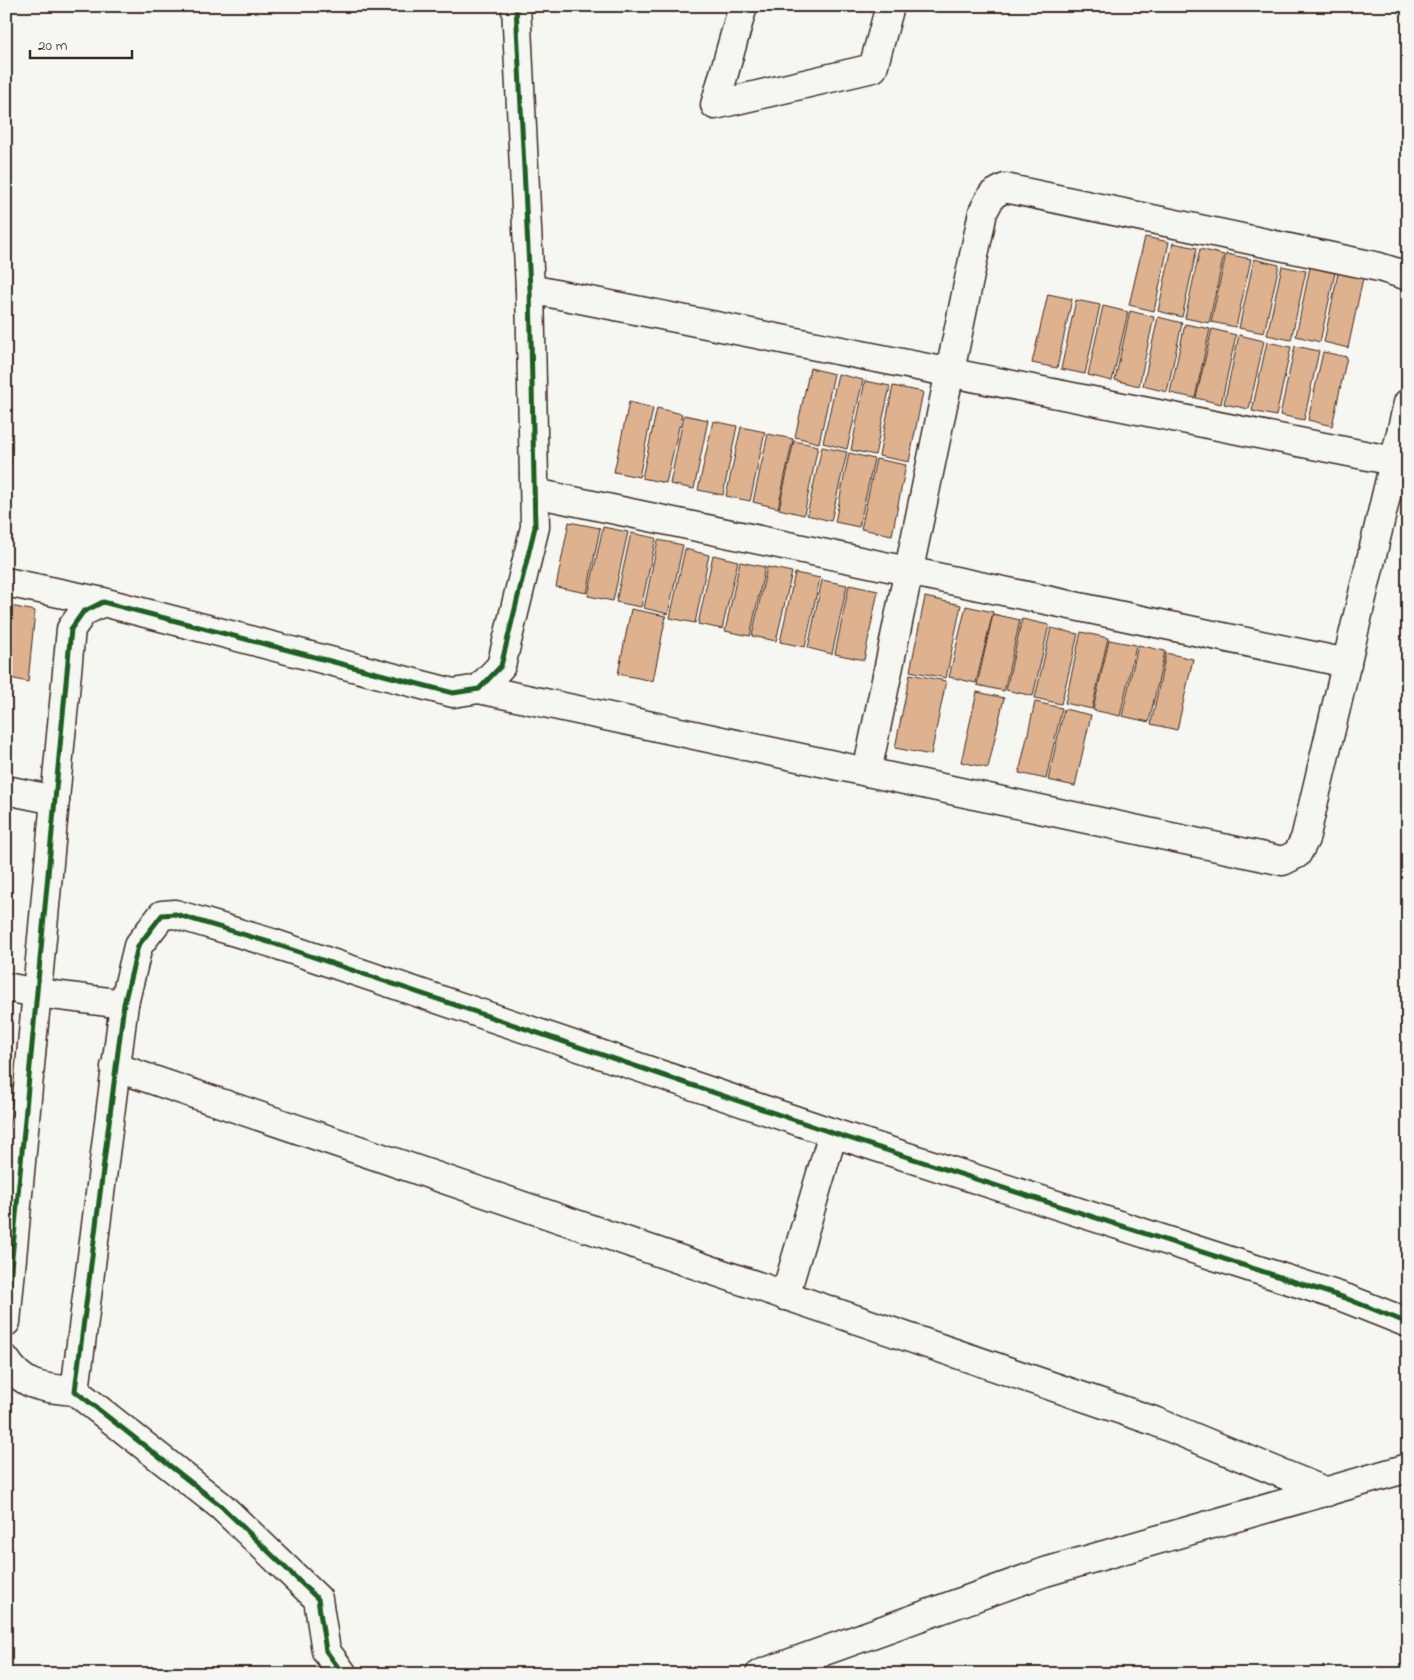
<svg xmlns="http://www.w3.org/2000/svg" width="1414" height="1680" viewBox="0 0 1414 1680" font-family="'Indie Flower',sans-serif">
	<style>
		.building { fill: #dfb28f; stroke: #3b2a1e }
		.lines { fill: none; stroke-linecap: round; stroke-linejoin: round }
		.minor-casing { stroke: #3b2a1e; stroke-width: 31 }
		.minor { stroke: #f6f6f2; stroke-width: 28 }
		.cycleway-casing { stroke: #f6f6f2; stroke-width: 8 }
		.cycleway { stroke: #1b5e20; stroke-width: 5 }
	</style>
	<rect width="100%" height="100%" fill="#f6f6f2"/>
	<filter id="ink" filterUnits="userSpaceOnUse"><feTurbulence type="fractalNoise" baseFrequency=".02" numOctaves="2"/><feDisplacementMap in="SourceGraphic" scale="10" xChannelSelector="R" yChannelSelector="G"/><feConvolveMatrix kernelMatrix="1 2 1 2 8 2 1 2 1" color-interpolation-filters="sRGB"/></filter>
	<g filter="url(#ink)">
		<g class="building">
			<polygon points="1145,237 1169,242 1154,311 1129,305"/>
			<polygon points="1173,243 1197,248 1182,317 1158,311"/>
			<polygon points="1200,249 1224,255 1209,323 1185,318"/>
			<polygon points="1226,254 1251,259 1236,327 1211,322"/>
			<polygon points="1254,259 1279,265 1264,333 1239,328"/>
			<polygon points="1282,266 1306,271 1291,340 1267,335"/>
			<polygon points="1310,267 1335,273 1320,342 1296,336"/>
			<polygon points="1338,273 1363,278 1348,348 1324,342"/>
			<polygon points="1048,294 1072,299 1057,368 1032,363"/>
			<polygon points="1076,300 1100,305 1085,374 1061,369"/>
			<polygon points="1103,306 1128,312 1112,381 1088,375"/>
			<polygon points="1130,311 1154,317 1139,386 1115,380"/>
			<polygon points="1158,317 1182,323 1167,392 1143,386"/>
			<polygon points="1185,324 1210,329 1195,398 1170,393"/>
			<polygon points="1212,329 1236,335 1221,404 1196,398"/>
			<polygon points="1239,335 1264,341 1249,409 1224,404"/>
			<polygon points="1267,342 1291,347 1276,416 1252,411"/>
			<polygon points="1295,346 1319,351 1304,420 1280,415"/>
			<polygon points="1323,352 1347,357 1332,426 1308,420"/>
			<polygon points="810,368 834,374 819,443 795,437"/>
			<polygon points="838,374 863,380 847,449 823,443"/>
			<polygon points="865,381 890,386 875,455 851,450"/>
			<polygon points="893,386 923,392 909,462 879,456"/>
			<polygon points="629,402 653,408 639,477 614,472"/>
			<polygon points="657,408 682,414 666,483 642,478"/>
			<polygon points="684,415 708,420 694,489 670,484"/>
			<polygon points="713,421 737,426 723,495 698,490"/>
			<polygon points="741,427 765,432 750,501 726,496"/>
			<polygon points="768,434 793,439 778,508 753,502"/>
			<polygon points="794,441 818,446 804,515 779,509"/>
			<polygon points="822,447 847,452 831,521 807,515"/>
			<polygon points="849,453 874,459 859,527 835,522"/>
			<polygon points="6,458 12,459 6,488"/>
			<polygon points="876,459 906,465 892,535 861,529"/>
			<polygon points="569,522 600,528 587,593 556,587"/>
			<polygon points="603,527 628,532 613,601 588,596"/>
			<polygon points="631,533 656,538 641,607 616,602"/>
			<polygon points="658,540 683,545 668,614 644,608"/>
			<polygon points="685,549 709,555 695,623 670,618"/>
			<polygon points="713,555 738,561 722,629 698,624"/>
			<polygon points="740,562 765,567 750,636 725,631"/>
			<polygon points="767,567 792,572 776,641 752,636"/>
			<polygon points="795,573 820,578 805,647 780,642"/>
			<polygon points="822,580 847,585 832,654 808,648"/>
			<polygon points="849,585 878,591 864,660 835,654"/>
			<polygon points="925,597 961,605 946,678 910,671"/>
			<polygon points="6,605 35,611 28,682 6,677"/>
			<polygon points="966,606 993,612 976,683 949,677"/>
			<polygon points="631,609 666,616 653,681 618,674"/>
			<polygon points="993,614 1020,620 1004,691 977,685"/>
			<polygon points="1022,619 1049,625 1033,696 1006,690"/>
			<polygon points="1051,628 1078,634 1061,704 1035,698"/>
			<polygon points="1081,632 1108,638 1092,709 1065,703"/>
			<polygon points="1109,640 1136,645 1120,716 1093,710"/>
			<polygon points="1138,645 1165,651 1149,722 1122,716"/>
			<polygon points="1166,653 1193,659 1177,730 1151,724"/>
			<polygon points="910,674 946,681 931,755 895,748"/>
			<polygon points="977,692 1004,698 988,768 961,762"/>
			<polygon points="1035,702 1062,708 1046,779 1019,773"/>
			<polygon points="1064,709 1091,715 1075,786 1048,780"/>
		</g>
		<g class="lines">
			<defs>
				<g id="minor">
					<polyline points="743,6 715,105 873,68 890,6"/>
					<polyline points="530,289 1394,461"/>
					<polyline points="535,493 1347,663"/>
					<polyline points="6,582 103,602"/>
					<polyline points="479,689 1283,861 1297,854 1305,839 1408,403"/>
					<polyline points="867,772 983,212 992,195 1005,188 1379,267 1408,276"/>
					<polyline points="6,790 55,800"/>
					<polyline points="6,987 37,993 124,1004"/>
					<polyline points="115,1067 1154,1421 1327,1492"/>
					<polyline points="785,1296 833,1133"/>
					<polyline points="6,1322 71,629 83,612 103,602 453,693 479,689 501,666 535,527 530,289 516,6"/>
					<path d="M6,1360C24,1388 44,1388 75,1391"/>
					<polyline points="343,1674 326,1651 318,1599 221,1506 75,1391 124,1004 138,946 162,915 175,914 272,943 833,1133 1345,1298 1408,1323"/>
					<polyline points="760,1674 1045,1572 1408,1468"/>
				</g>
			</defs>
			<use href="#minor" class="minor-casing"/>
			<use href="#minor" class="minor"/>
			<defs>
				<g id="cycleway">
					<polyline points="6,1322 71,629 83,612 103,602 453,693 479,689 501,666 535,527 530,289 516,6"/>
					<polyline points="343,1674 326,1651 318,1599 221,1506 75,1391 124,1004 138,946 162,915 175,914 272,943 833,1133 1345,1298 1408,1323"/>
				</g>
			</defs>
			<use href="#cycleway" class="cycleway-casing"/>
			<use href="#cycleway" class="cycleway"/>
		</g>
	</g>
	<rect width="1414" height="1680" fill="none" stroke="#f6f6f2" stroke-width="25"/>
	<rect x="12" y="12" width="1389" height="1655" fill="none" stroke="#3b2a1e" stroke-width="2" filter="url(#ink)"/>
	<path d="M30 50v8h102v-8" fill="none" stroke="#3b2a1e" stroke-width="2.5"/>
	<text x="38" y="50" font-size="15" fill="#3b2a1e" stroke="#f6f6f2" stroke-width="4" paint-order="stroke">20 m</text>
</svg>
